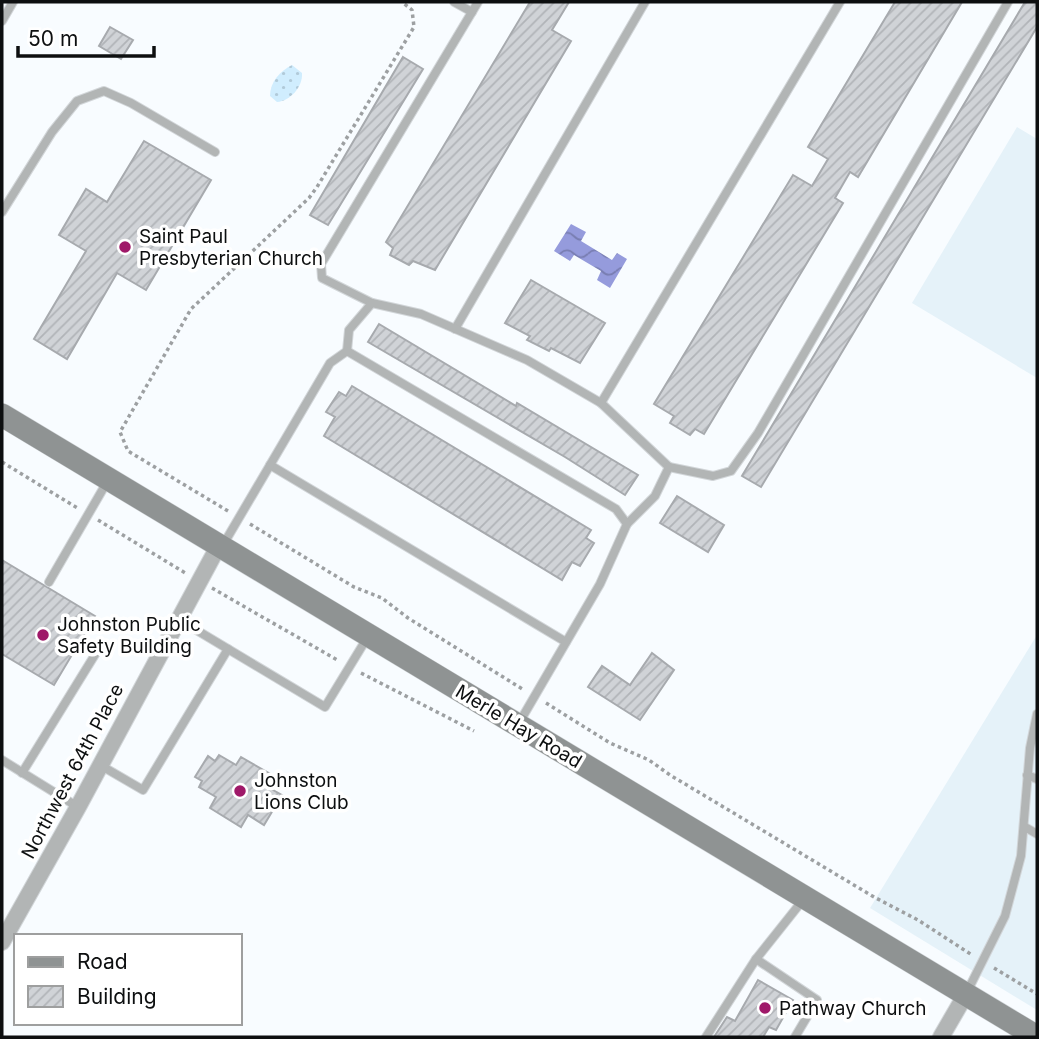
<svg xmlns="http://www.w3.org/2000/svg" width="1039" height="1039" viewBox="0 0 1039 1039" font-family="Inter,sans-serif">
	<style>
		.built { fill: #e5f2f9 }
		.park { fill: url(#park-dots) }
		.water { fill: url(#water-waves) }
		.building { fill: url(#building-hatch); stroke: #a7aaae; stroke-width: 2 }
		.lines { fill: none; stroke-linecap: round; stroke-linejoin: round }
		.lane-casing { stroke: #d2d6d9; stroke-width: 10 }
		.street-casing { stroke: #d2d6d9; stroke-width: 18 }
		.secondary-casing { stroke: #d2d6d9; stroke-width: 24 }
		.path { stroke: #9da0a2; stroke-width: 3.5; stroke-dasharray: 3.5 3.5; stroke-linecap: butt }
		.lane { stroke: #b2b5b5; stroke-width: 8 }
		.street { stroke: #b2b5b5; stroke-width: 16 }
		.secondary { stroke: #8f9393; stroke-width: 23 }
		.poi-dot { fill: #9f1969; stroke: #fff; stroke-width: 2.5 }
		.labels { text-anchor: middle; stroke-width: 7; stroke-linejoin: round; paint-order: stroke }
		.poi-label { font-size: 19px; fill: #0d0f10; stroke: #fff; text-anchor: start }
		.street-label { font-size: 19px; fill: #0d0f10; stroke: #fff }
	</style>
	<defs>
		<pattern id="park-dots" width="8" height="8" patternUnits="userSpaceOnUse" patternTransform="scale(1.75)"><rect width="8" height="8" fill="#d0edfe"/><path d="M2 2h.1M6 6h.1" fill="none" stroke="#b1cad9" stroke-width="1.8" stroke-linecap="round"/></pattern>
		<pattern id="water-waves" width="16" height="10" patternUnits="userSpaceOnUse" patternTransform="scale(1.75)"><rect width="16" height="10" fill="#959bdc"/><path d="M0 5q4-4 8 0t8 0" fill="none" stroke="#787db1"/></pattern>
		<pattern id="building-hatch" width="6" height="6" patternUnits="userSpaceOnUse" patternTransform="scale(1.75)"><rect width="6" height="6" fill="#d0d3d7"/><path d="M-1 1l2-2M0 6l6-6M5 7l2-2" fill="none" stroke="#b1b4b8"/></pattern>
	</defs>
	<rect width="100%" height="100%" fill="#f8fcff"/>
	<g class="built">
		<polygon points="1017,127 1037,139 1037,378 912,303"/>
		<polygon points="1037,635 1037,1010 870,908"/>
	</g>
	<path class="park" d="M292,65L302,73C303,87 290,101 277,102L270,96C270,82 280,71 292,65Z"/>
	<polygon class="water" points="571,224 586,232 581,241 612,260 617,253 627,259 610,288 597,280 601,271 574,255 570,261 554,251"/>
	<g class="building">
		<polygon points="530,2 569,2 552,30 571,41 435,270 413,261 409,265 390,255 393,248 386,242"/>
		<polygon points="895,2 962,2 858,177 850,172 835,198 843,203 704,434 695,429 690,435 670,423 674,416 654,404 793,175 812,186 828,159 808,147"/>
		<polygon points="1025,2 1037,2 1037,27 761,487 742,476"/>
		<polygon points="110,27 133,40 121,59 99,46"/>
		<polygon points="403,57 423,69 328,225 310,215"/>
		<polygon points="144,141 211,180 146,290 117,273 67,359 34,339 86,251 59,235 86,189 107,202"/>
		<polygon points="531,280 605,323 580,363 551,348 549,351 527,340 530,336 505,323"/>
		<polygon points="379,324 516,406 517,403 638,475 625,495 565,457 368,342"/>
		<polygon points="352,386 591,530 586,538 594,543 580,566 572,562 562,580 324,436 335,417 326,412 339,392 346,396"/>
		<polygon points="677,496 724,525 708,552 660,523"/>
		<polygon points="2,560 95,616 54,685 2,654"/>
		<polygon points="652,653 674,670 640,720 588,687 602,666 630,685"/>
		<polygon points="219,755 236,765 241,757 272,775 266,786 282,795 264,825 248,815 241,827 210,808 216,797 199,787 202,781 195,777 208,756 215,761"/>
		<polygon points="758,980 793,1000 776,1030 769,1027 763,1037 714,1037 727,1017 735,1021"/>
	</g>
	<g class="lines">
		<defs>
			<g id="lane">
				<polyline points="454,2 472,12"/>
				<polyline points="2,21 13,2"/>
				<polyline points="2,212 52,132 77,101 104,91 131,103 215,152"/>
				<polyline points="372,303 322,278 321,264 478,2"/>
				<polyline points="455,329 645,2"/>
				<polyline points="347,351 349,330 372,303 421,314 527,360 601,403 669,467 655,496 627,524"/>
				<polyline points="601,403 840,2"/>
				<polyline points="270,465 566,642"/>
				<polyline points="669,467 713,476 731,471 758,433 1008,2"/>
				<polyline points="223,545 330,363 347,351 616,509 627,524 600,584 519,723"/>
				<polyline points="49,582 107,482"/>
				<polyline points="228,649 325,707 367,638"/>
				<polyline points="2,760 78,807"/>
				<polyline points="100,765 143,790 228,649 178,619"/>
				<polyline points="22,773 96,653"/>
				<polyline points="1027,775 1037,779"/>
				<polyline points="1025,827 1037,834"/>
				<polyline points="756,959 817,1000 795,1037"/>
				<polyline points="967,992 1005,916 1021,856 1030,748 1037,714"/>
				<polyline points="706,1037 756,959 803,900"/>
			</g>
			<g id="street">
				<polyline points="2,942 78,807 219,545"/>
				<polyline points="941,1037 966,994"/>
			</g>
			<polyline id="secondary" points="2,415 1037,1037"/>
		</defs>
		<use href="#lane" class="lane-casing"/>
		<use href="#street" class="street-casing"/>
		<use href="#secondary" class="secondary-casing"/>
		<g class="path">
			<polyline points="2,462 79,509"/>
			<polyline points="228,511 128,451 120,432 191,309 309,198 317,187 414,27 412,10 402,2"/>
			<polyline points="98,520 187,574"/>
			<polyline points="250,524 354,587 382,598 408,618 524,690"/>
			<polyline points="212,588 339,661"/>
			<polyline points="361,673 474,731"/>
			<polyline points="546,703 610,743 649,760 670,775 874,897 918,920 972,955"/>
			<polyline points="994,968 1037,994"/>
		</g>
		<use href="#lane" class="lane"/>
		<use href="#street" class="street"/>
		<use href="#secondary" class="secondary"/>
	</g>
	<g class="poi-dot">
		<circle cx="125" cy="247" r="7"/>
		<circle cx="43" cy="635" r="7"/>
		<circle cx="240" cy="791" r="7"/>
		<circle cx="765" cy="1008" r="7"/>
	</g>
	<g class="labels">
		<g class="poi-label">
			<text x="139" y="243">Saint Paul<tspan x="139" dy="22">Presbyterian Church</tspan></text>
			<text x="57" y="631">Johnston Public<tspan x="57" dy="22">Safety Building</tspan></text>
			<text x="254" y="787">Johnston<tspan x="254" dy="22">Lions Club</tspan></text>
			<text x="779" y="1015">Pathway Church</text>
		</g>
		<g class="street-label">
			<text transform="translate(519 726) rotate(31)" y="7">Merle Hay Road</text>
			<text transform="translate(72 771) rotate(-62)" y="7">Northwest 64th Place</text>
		</g>
	</g>
	<rect width="1039" height="1039" fill="none" stroke="#0d0f10" stroke-width="7"/>
	<rect x="14" y="934" width="228" height="91" fill="#ffffff" stroke="#9e9f9f" stroke-width="2"/>
	<rect x="28" y="957" width="35" height="10" fill="#8f9393" stroke="#9e9f9f" stroke-width="2"/>
	<text x="77" y="969" font-size="21" fill="#0d0f10">Road</text>
	<rect x="28" y="986" width="35" height="21" fill="url(#building-hatch)" stroke="#9e9f9f" stroke-width="2"/>
	<text x="77" y="1004" font-size="21" fill="#0d0f10">Building</text>
	<path d="M18 46v10h136v-10" fill="none" stroke="#0d0f10" stroke-width="3.5"/>
	<text x="28" y="46" font-size="21" fill="#0d0f10" stroke="#ffffff" stroke-width="5" paint-order="stroke">50 m</text>
</svg>
